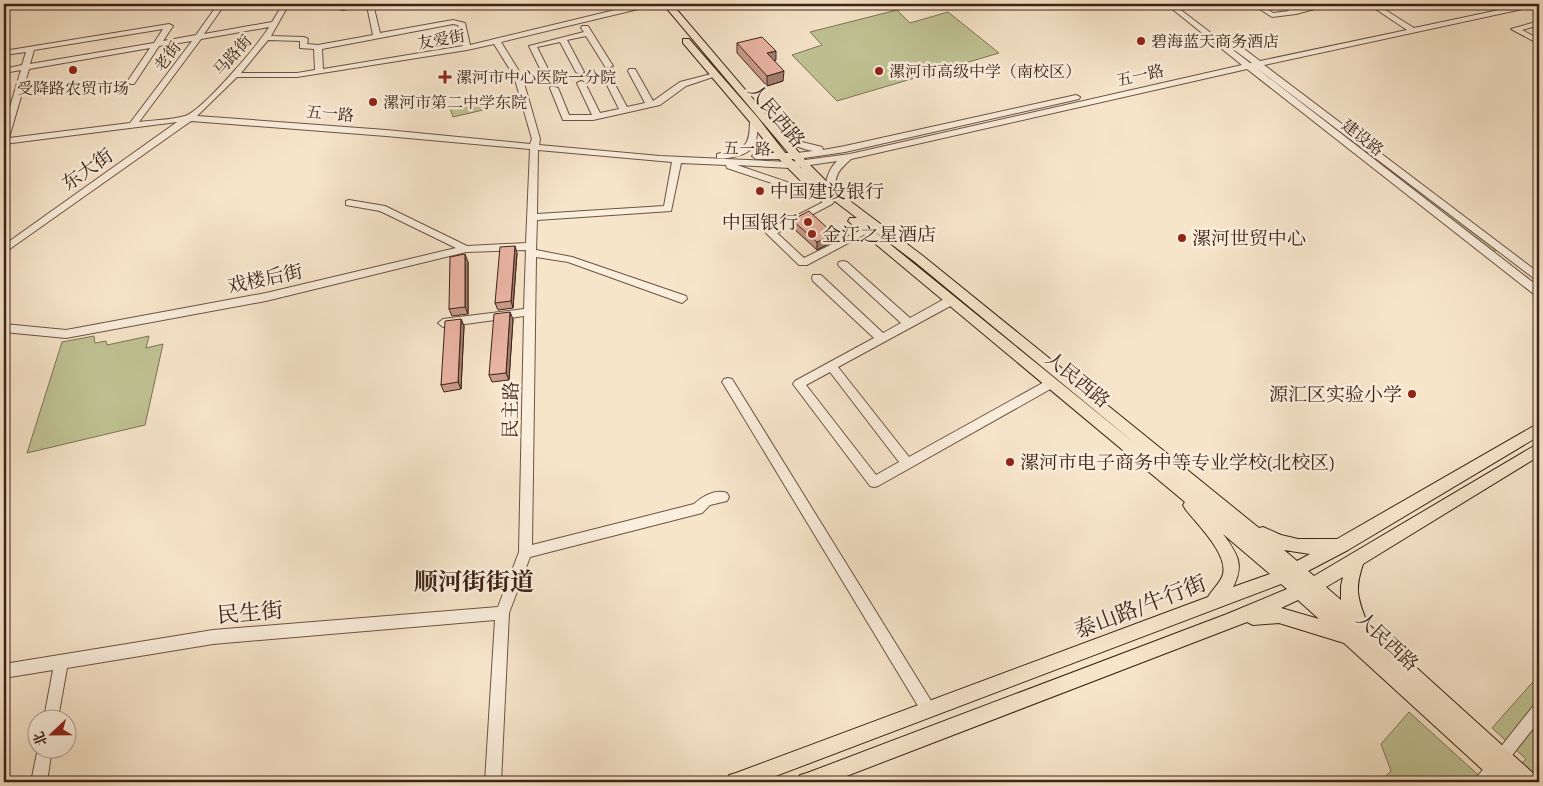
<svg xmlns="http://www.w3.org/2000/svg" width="1543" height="786" viewBox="0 0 1543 786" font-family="Alegreya,'Noto Serif SC',serif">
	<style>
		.green { fill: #c0c394; stroke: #7e7256 }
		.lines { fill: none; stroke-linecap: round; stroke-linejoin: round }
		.minor-casing { stroke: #6c5344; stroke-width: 2 }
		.major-casing { stroke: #3d2217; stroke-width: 2 }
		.minor { fill: #faeedd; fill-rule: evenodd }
		.major { fill: #f7e5ca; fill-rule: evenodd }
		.wall { fill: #c99b8c; stroke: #3d2217 }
		.shaded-wall { fill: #a47e72; stroke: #3d2217 }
		.building { fill: #eab4a3; stroke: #3d2217 }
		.poi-dot { fill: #8f2418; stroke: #faeedd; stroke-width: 2 }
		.labels { text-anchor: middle; stroke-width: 5; stroke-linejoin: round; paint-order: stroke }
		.far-street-label { font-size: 16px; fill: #3d2217; stroke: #faeedd }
		.far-poi-label { font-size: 16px; fill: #3d2217; stroke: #faeedd; text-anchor: start }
		.street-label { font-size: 19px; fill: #3d2217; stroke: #faeedd }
		.poi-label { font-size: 19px; fill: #3d2217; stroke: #faeedd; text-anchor: start }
		.near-street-label { font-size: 22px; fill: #3d2217; stroke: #faeedd }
		.district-label { font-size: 24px; font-weight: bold; fill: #3d2217; stroke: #faeedd }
	</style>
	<rect width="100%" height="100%" fill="#f7e5ca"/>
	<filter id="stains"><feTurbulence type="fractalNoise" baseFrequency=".004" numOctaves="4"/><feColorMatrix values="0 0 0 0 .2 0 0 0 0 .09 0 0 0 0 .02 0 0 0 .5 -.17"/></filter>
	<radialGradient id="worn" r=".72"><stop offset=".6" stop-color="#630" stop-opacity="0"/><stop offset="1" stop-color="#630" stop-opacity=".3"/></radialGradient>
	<g class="green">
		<polygon points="897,10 910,23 948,12 999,53 837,101 792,55 822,45 810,32"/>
		<polygon points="481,102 483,110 453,117 450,108"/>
		<polygon points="1348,136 1497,250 1492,252 1344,137"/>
		<polygon points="94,336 95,343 106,341 107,345 149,336 146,348 163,344 145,425 27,453 62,342"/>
		<polygon points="1539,675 1539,782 1504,782 1526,759 1492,728"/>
		<polygon points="1409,712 1486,782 1380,782 1391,771 1381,744"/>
	</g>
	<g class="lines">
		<defs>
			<g id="minor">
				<path d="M218,4H225L204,34L272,22L283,4H289L271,36L304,37L308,39L307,44L318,45L373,35L367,6L342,10L338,8L354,4H373L380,33L453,20L465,23L470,45L640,4H651V6L501,42L522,76L540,139L539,145L660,156L790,162L850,154L1242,65L1166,4H1173L1250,63H1252L1233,49V45H1239L1260,61L1407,30L1368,4H1376L1414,28L1527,4H1539L1536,6L1264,65L1539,273V282L1255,67L1539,287V296L1535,295L1247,69L851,159C838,171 835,174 835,192L830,195L825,192C826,180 828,170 837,161L790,168L737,165L825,195L827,197L822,200L727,168L726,165L681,163L671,211L537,220L536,250L572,257L686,296L687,299L682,303L568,262L536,257L532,545L694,504C703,496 715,489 727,493L729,497L727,501L710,505L702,513L698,514L530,557L509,613L501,782H485L495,620L213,644L67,668L58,718H44L53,670L4,678V664L213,630L498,607L519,552L524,316L443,327L438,323L443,319L524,309L526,250L466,252L266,301L66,338L4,332V324L66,330L266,293L456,248L380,211L346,205V201L349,200L385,206L467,246L526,243L530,149L386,136L191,121L4,253V245L177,122L4,144V127L21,70L4,73V69L22,65L26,52L4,55V51L169,24L173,26L163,41L196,35ZM453,24L458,25L463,46L323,69L322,49ZM269,27C259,44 202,111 185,116C171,120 154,120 139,122L201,39ZM163,29L154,43L30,64L34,50ZM268,40L300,41V48L314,49L315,70L297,73H241ZM192,41L130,123L9,138L29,69L150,48L127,82L131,84H134L159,46ZM494,44L514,76L532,139L530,144L386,130L197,116L237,77H297L467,50ZM538,150L672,162L664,206L537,214Z"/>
				<polygon points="1252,4 1260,4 1273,13 1289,11 1281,4 1288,4 1297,10 1321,4 1333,4 1296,14 1272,17"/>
				<polygon points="1539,21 1539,25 1522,30 1539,39 1539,44 1511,29"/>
				<polygon points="582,26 588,26 613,66 606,68 586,36 567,40 584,72 580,74 576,72 560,42 537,47 553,79 546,81 529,46 584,32 581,28"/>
				<polygon points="629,69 635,69 653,101 680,82 715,73 719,75 686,86 660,105 593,120 563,120 550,88 551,86 558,88 569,115 592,115 577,83 581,81 585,83 600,113 619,109 603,77 607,75 611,77 627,107 645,103 628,71"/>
				<path d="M1076,95L1080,97L1079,99L845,152L797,159H756L752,156L756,153H797L813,151C797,148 783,141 772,128L776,125L798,141L822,147L823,150L845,146Z"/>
				<path d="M754,117L758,120C758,138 756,152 737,156C730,158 723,159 717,158V154C743,148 750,151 750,120Z"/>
				<polygon points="829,199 834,202 832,204 777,233 804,258 863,229 866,228 871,231 807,265 799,265 765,232"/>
				<path d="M843,261L847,262L910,318L946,298L950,297L955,301L954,304L838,367L909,457L1046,381H1054L1056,384L1054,387L878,486L874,487L870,486L793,384L795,381L874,338L813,281L812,278L813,275H821L883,333L901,323L839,266L838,264L839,262ZM830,372L899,462L876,475L806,385Z"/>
				<polygon points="728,378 732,379 933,704 935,709 933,714 928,716 923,714 724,385 722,382 724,379"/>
				<polygon points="1539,703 1539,721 1491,782 1474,782 1477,777 1534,705"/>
				<polygon points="38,748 52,748 47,782 31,782"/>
			</g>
			<path id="major" d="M663,4H672L807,162L834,189L923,256L1259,528L1263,527L1281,535L1298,539H1337L1539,423V436L1348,550L1308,571L1314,576L1539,443V456L1363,564C1354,591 1358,598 1367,623L1535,775L1537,782H1496L1344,643L1279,623L1253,625L1247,622L831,782H798L800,775L807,773L1227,614L1287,589L1281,584L760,782H727L729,775L736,773L1208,597C1212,590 1219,584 1222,577C1231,557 1198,525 1186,510L1183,505L1185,502L848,221L850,218H857L832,199L831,203H823L778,158L750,122L683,43V39H689L758,118L786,154L802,169ZM870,228L915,262L1137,445ZM1223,534L1270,574L1233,587C1245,564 1237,553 1223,534ZM1284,550L1310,554L1297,561ZM1343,577L1341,586V600L1326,587ZM1298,600L1319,619L1281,608Z"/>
		</defs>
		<use href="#minor" class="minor-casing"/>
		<use href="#major" class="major-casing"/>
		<use href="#minor" class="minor"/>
		<use href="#major" class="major"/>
	</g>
	<g class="wall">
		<polygon points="737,43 776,60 774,61 783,81 767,86 737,53"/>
		<polygon points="792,220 834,241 817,250 792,227"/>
		<polygon points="517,253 513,308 498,310 495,303"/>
		<polygon points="468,262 468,314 452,316 449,309"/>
		<polygon points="461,319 464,326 461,389 444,392 441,385"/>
		<polygon points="513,319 509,380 492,382 489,375"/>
	</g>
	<g class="shaded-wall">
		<polygon points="776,51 776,60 767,63 767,53"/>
		<polygon points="784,71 783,81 767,86 767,76"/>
		<polygon points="834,234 834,241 817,250 817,242"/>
		<polygon points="515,246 517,253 513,308 511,301"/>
		<polygon points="465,254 468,262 468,314 465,307"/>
		<polygon points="510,312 513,319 509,380 506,373"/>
		<polygon points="461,319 464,326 461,389 458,382"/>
	</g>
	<g class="building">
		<polygon points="762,37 776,51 767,53 784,71 767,76 737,43"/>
		<polygon points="809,211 834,234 817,242 792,220"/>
		<polygon points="515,246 511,301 495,303 500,247"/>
		<polygon points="465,254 465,307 449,309 450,257"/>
		<polygon points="510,312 506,373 489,375 494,314"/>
		<polygon points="461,319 458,382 441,385 445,321"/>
	</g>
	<g class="poi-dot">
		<circle cx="1141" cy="41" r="5"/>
		<circle cx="73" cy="70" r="5"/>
		<circle cx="879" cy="71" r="5"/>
		<path d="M442.5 69.5h5v5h5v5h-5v5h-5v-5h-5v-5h5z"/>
		<circle cx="373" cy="102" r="5"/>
		<circle cx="760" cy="191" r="5"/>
		<circle cx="808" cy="222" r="5"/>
		<circle cx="812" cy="234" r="5"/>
		<circle cx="1182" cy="238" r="5"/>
		<circle cx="1412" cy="394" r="5"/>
		<circle cx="1010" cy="462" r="5"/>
	</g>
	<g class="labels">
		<g class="far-street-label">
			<text transform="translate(441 39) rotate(-10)" y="6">友爱街</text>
			<text transform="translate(232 55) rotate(-48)" y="6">马路街</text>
			<text transform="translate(167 56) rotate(-53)" y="6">老街</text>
			<text transform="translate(1140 75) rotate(-13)" y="6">五一路</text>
			<text transform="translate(330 113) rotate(5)" y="6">五一路</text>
			<text transform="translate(1363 137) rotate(38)" y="6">建设路</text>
			<text transform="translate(747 148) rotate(2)" y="6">五一路</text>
		</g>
		<g class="far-poi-label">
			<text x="1151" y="47">碧海蓝天商务酒店</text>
			<text x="889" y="77">漯河市高级中学（南校区）</text>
			<text x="456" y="83">漯河市中心医院一分院</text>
			<text x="73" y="94" text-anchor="middle">受降路农贸市场</text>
			<text x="383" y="108">漯河市第二中学东院</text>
		</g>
		<g class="street-label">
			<text transform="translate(777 115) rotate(50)" y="7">人民西路</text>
			<text transform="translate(87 169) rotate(-35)" y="7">东大街</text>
			<text transform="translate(265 278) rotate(-12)" y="7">戏楼后街</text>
			<text transform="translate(1078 379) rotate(39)" y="7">人民西路</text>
			<text transform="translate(510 410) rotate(-89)" y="7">民主路</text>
			<text transform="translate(1388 641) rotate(43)" y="7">人民西路</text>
		</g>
		<g class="poi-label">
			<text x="770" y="198">中国建设银行</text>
			<text x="798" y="229" text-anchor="end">中国银行</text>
			<text x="822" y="241">金江之星酒店</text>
			<text x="1192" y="245">漯河世贸中心</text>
			<text x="1402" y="401" text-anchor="end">源汇区实验小学</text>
			<text x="1020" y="469">漯河市电子商务中等专业学校(北校区)</text>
		</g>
		<g class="near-street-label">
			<text transform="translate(1140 606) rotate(-21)" y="8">泰山路/牛行街</text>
			<text transform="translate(250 612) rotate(-5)" y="8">民生街</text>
		</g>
		<g class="district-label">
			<text x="474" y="590">顺河街街道</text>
		</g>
	</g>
	<rect width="1543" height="786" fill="none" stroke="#f7e5ca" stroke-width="20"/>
	<rect x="5" y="5" width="1533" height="776" fill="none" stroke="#3d2217" stroke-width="2.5"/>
	<rect x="10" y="10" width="1523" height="766" fill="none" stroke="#3d2217"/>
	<g transform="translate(52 734) rotate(248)"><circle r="24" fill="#faeedd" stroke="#ae9c8e"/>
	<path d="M0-4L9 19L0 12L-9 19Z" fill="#8f2418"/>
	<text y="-8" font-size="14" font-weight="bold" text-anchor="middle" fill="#3d2217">北</text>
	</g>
	<rect width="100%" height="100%" filter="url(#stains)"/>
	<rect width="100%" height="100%" fill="url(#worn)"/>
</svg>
